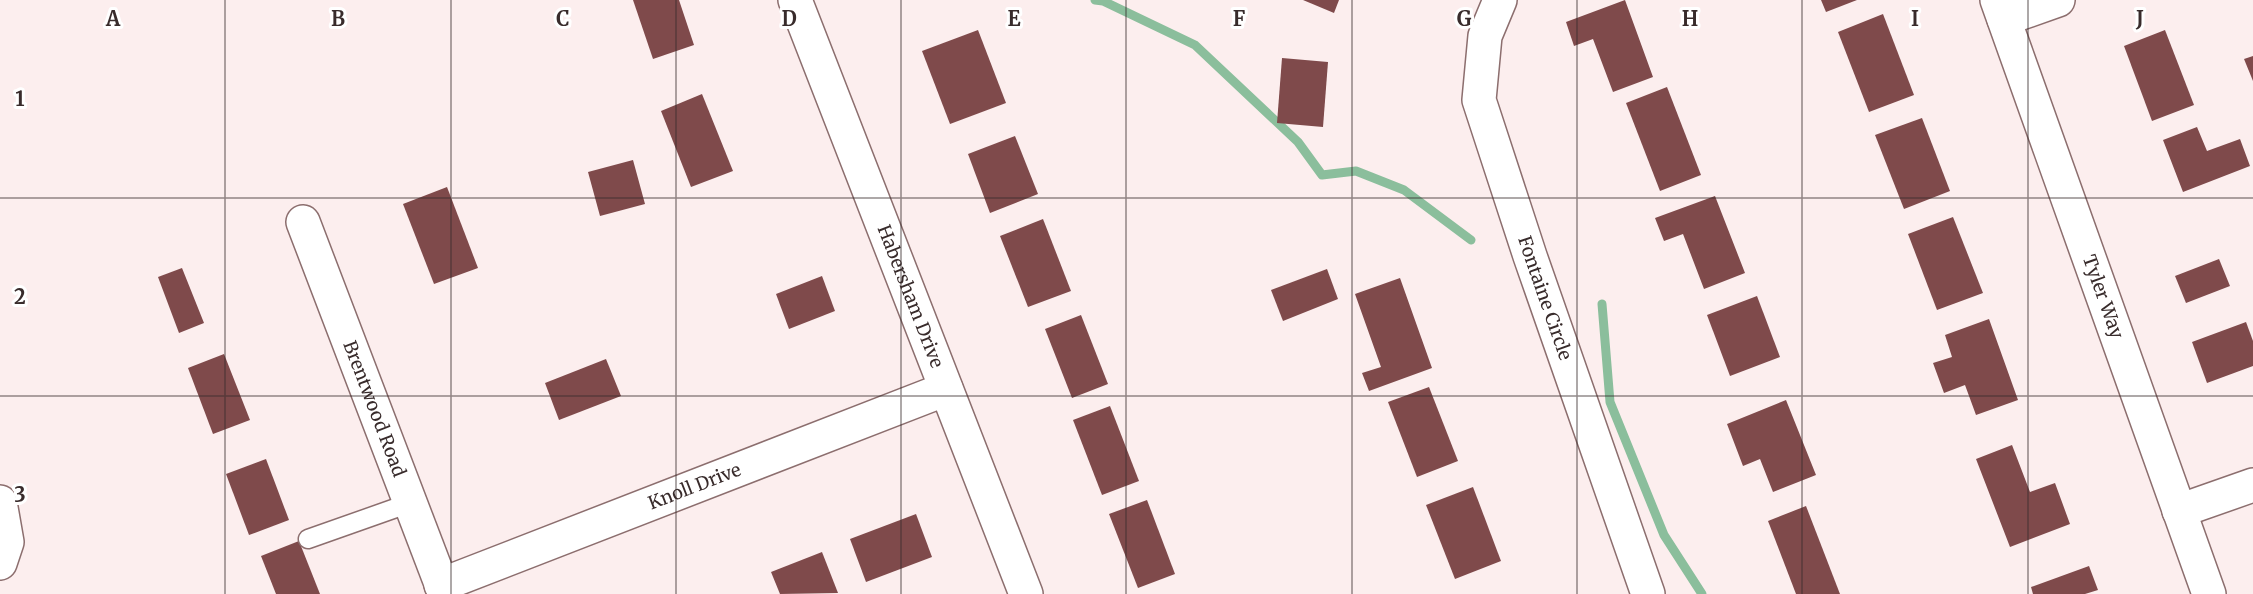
<svg xmlns="http://www.w3.org/2000/svg" width="2253" height="594" viewBox="0 0 2253 594" font-family="Merriweather,serif">
	<style>
		.lines { fill: none; stroke-linecap: round; stroke-linejoin: round }
		.stream { stroke: #8bbe9c; stroke-width: 9 }
		.building { fill: #7f4a4b }
		.lane-casing { stroke: #8c6e6e; stroke-width: 21 }
		.street-casing { stroke: #8c6e6e; stroke-width: 36 }
		.lane { stroke: #fff; stroke-width: 18 }
		.street { stroke: #fff; stroke-width: 33 }
		.grid { fill: none; stroke: #382b2b; stroke-width: 1.5; stroke-opacity: 0.55 }
		.labels { text-anchor: middle; stroke-width: 6; stroke-linejoin: round; paint-order: stroke }
		.street-label { font-size: 18px; fill: #382b2b; stroke: #fff }
		.grid-label { font-size: 20px; text-anchor: middle; font-weight: bold; fill: #382b2b; stroke: #fff; stroke-width: 6; stroke-linejoin: round; paint-order: stroke }
	</style>
	<rect width="100%" height="100%" fill="#fceeee"/>
	<g class="lines">
		<g class="stream">
			<polyline points="1095,0 1103,1 1195,45 1298,142 1322,175 1356,171 1404,190 1471,240"/>
			<polyline points="1602,304 1610,402 1664,535 1702,594"/>
		</g>
	</g>
	<g class="building">
		<polygon points="633,0 679,0 694,45 653,59"/>
		<polygon points="1303,0 1339,0 1334,13"/>
		<polygon points="1625,0 1653,77 1613,92 1593,39 1574,46 1566,22"/>
		<polygon points="1821,0 1857,0 1826,12"/>
		<polygon points="1883,14 1914,95 1869,112 1838,32"/>
		<polygon points="978,30 1006,103 950,124 922,51"/>
		<polygon points="2165,30 2194,105 2152,121 2124,46"/>
		<polygon points="2253,56 2253,81 2244,59"/>
		<polygon points="1282,58 1328,62 1323,127 1277,123"/>
		<polygon points="1667,87 1701,175 1660,191 1626,103"/>
		<polygon points="702,94 733,171 691,187 661,111"/>
		<polygon points="1922,118 1950,191 1904,209 1875,135"/>
		<polygon points="2197,127 2207,151 2240,139 2250,166 2183,192 2163,140"/>
		<polygon points="1015,136 1038,194 990,213 968,154"/>
		<polygon points="633,160 645,204 600,216 588,172"/>
		<polygon points="447,187 478,268 434,284 403,204"/>
		<polygon points="1715,196 1745,273 1704,289 1683,234 1664,241 1655,218"/>
		<polygon points="1953,217 1983,293 1937,310 1908,234"/>
		<polygon points="1043,219 1071,291 1028,307 1000,236"/>
		<polygon points="2219,259 2230,286 2186,303 2175,276"/>
		<polygon points="182,268 204,323 179,333 158,277"/>
		<polygon points="1327,269 1338,299 1283,321 1271,290"/>
		<polygon points="822,276 835,311 789,329 776,294"/>
		<polygon points="1400,278 1432,368 1369,391 1362,373 1381,367 1355,294"/>
		<polygon points="1757,296 1780,357 1730,376 1707,315"/>
		<polygon points="1081,315 1108,384 1072,398 1045,329"/>
		<polygon points="1989,319 2018,400 1976,415 1965,385 1944,393 1933,363 1952,357 1945,335"/>
		<polygon points="2246,322 2253,341 2253,366 2207,383 2192,342"/>
		<polygon points="224,354 250,420 213,434 188,368"/>
		<polygon points="606,359 621,396 559,420 545,383"/>
		<polygon points="1429,387 1458,461 1417,477 1388,402"/>
		<polygon points="1786,400 1816,475 1773,492 1760,459 1743,466 1727,424"/>
		<polygon points="1110,406 1139,481 1102,495 1073,420"/>
		<polygon points="2012,445 2030,492 2055,483 2070,524 2010,547 1976,459"/>
		<polygon points="266,459 289,520 249,535 226,474"/>
		<polygon points="1473,487 1501,561 1455,579 1426,505"/>
		<polygon points="1147,500 1175,574 1138,588 1109,514"/>
		<polygon points="1806,506 1840,594 1796,594 1768,521"/>
		<polygon points="916,514 932,557 866,582 850,539"/>
		<polygon points="299,541 320,594 276,594 261,556"/>
		<polygon points="822,552 838,593 780,594 771,572"/>
		<polygon points="2089,566 2098,590 2085,594 2033,594 2031,587"/>
	</g>
	<g class="lines">
		<defs>
			<polyline id="lane" points="308,539 410,503"/>
			<g id="street">
				<path id="s1" d="M795,0L1026,594"/>
				<path id="s2" d="M1500,0L1485,36L1479,100L1530,256L1648,594"/>
				<path id="s3" d="M1997,0L2209,594"/>
				<polyline points="2004,19 2058,0"/>
				<path id="s4" d="M303,222L445,594"/>
				<polyline points="0,502 7,542 0,563"/>
				<polyline points="2179,511 2253,485"/>
				<path id="s5" d="M441,585L946,389"/>
			</g>
		</defs>
		<use href="#lane" class="lane-casing"/>
		<use href="#street" class="street-casing"/>
		<use href="#lane" class="lane"/>
		<use href="#street" class="street"/>
	</g>
	<path class="grid" d="M225,0V594M451,0V594M676,0V594M901,0V594M1126,0V594M1352,0V594M1577,0V594M1802,0V594M2028,0V594M0,198H2253M0,396H2253"/>
	<g class="labels">
		<g class="street-label">
			<text dy="6" stroke="none"><textPath href="#s1" startOffset="318">Habersham Drive</textPath></text>
			<text dy="6" stroke="none"><textPath href="#s3" startOffset="315">Tyler Way</textPath></text>
			<text dy="6" stroke="none"><textPath href="#s2" startOffset="312">Fontaine Circle</textPath></text>
			<text dy="6" stroke="none"><textPath href="#s4" startOffset="200">Brentwood Road</textPath></text>
			<text dy="6" stroke="none"><textPath href="#s5" startOffset="272">Knoll Drive</textPath></text>
		</g>
	</g>
	<g class="grid-label">
		<text x="113" y="26">A</text>
		<text x="338" y="26">B</text>
		<text x="563" y="26">C</text>
		<text x="789" y="26">D</text>
		<text x="1014" y="26">E</text>
		<text x="1239" y="26">F</text>
		<text x="1464" y="26">G</text>
		<text x="1690" y="26">H</text>
		<text x="1915" y="26">I</text>
		<text x="2140" y="26">J</text>
		<text x="20" y="106">1</text>
		<text x="20" y="304">2</text>
		<text x="20" y="502">3</text>
	</g>
</svg>
